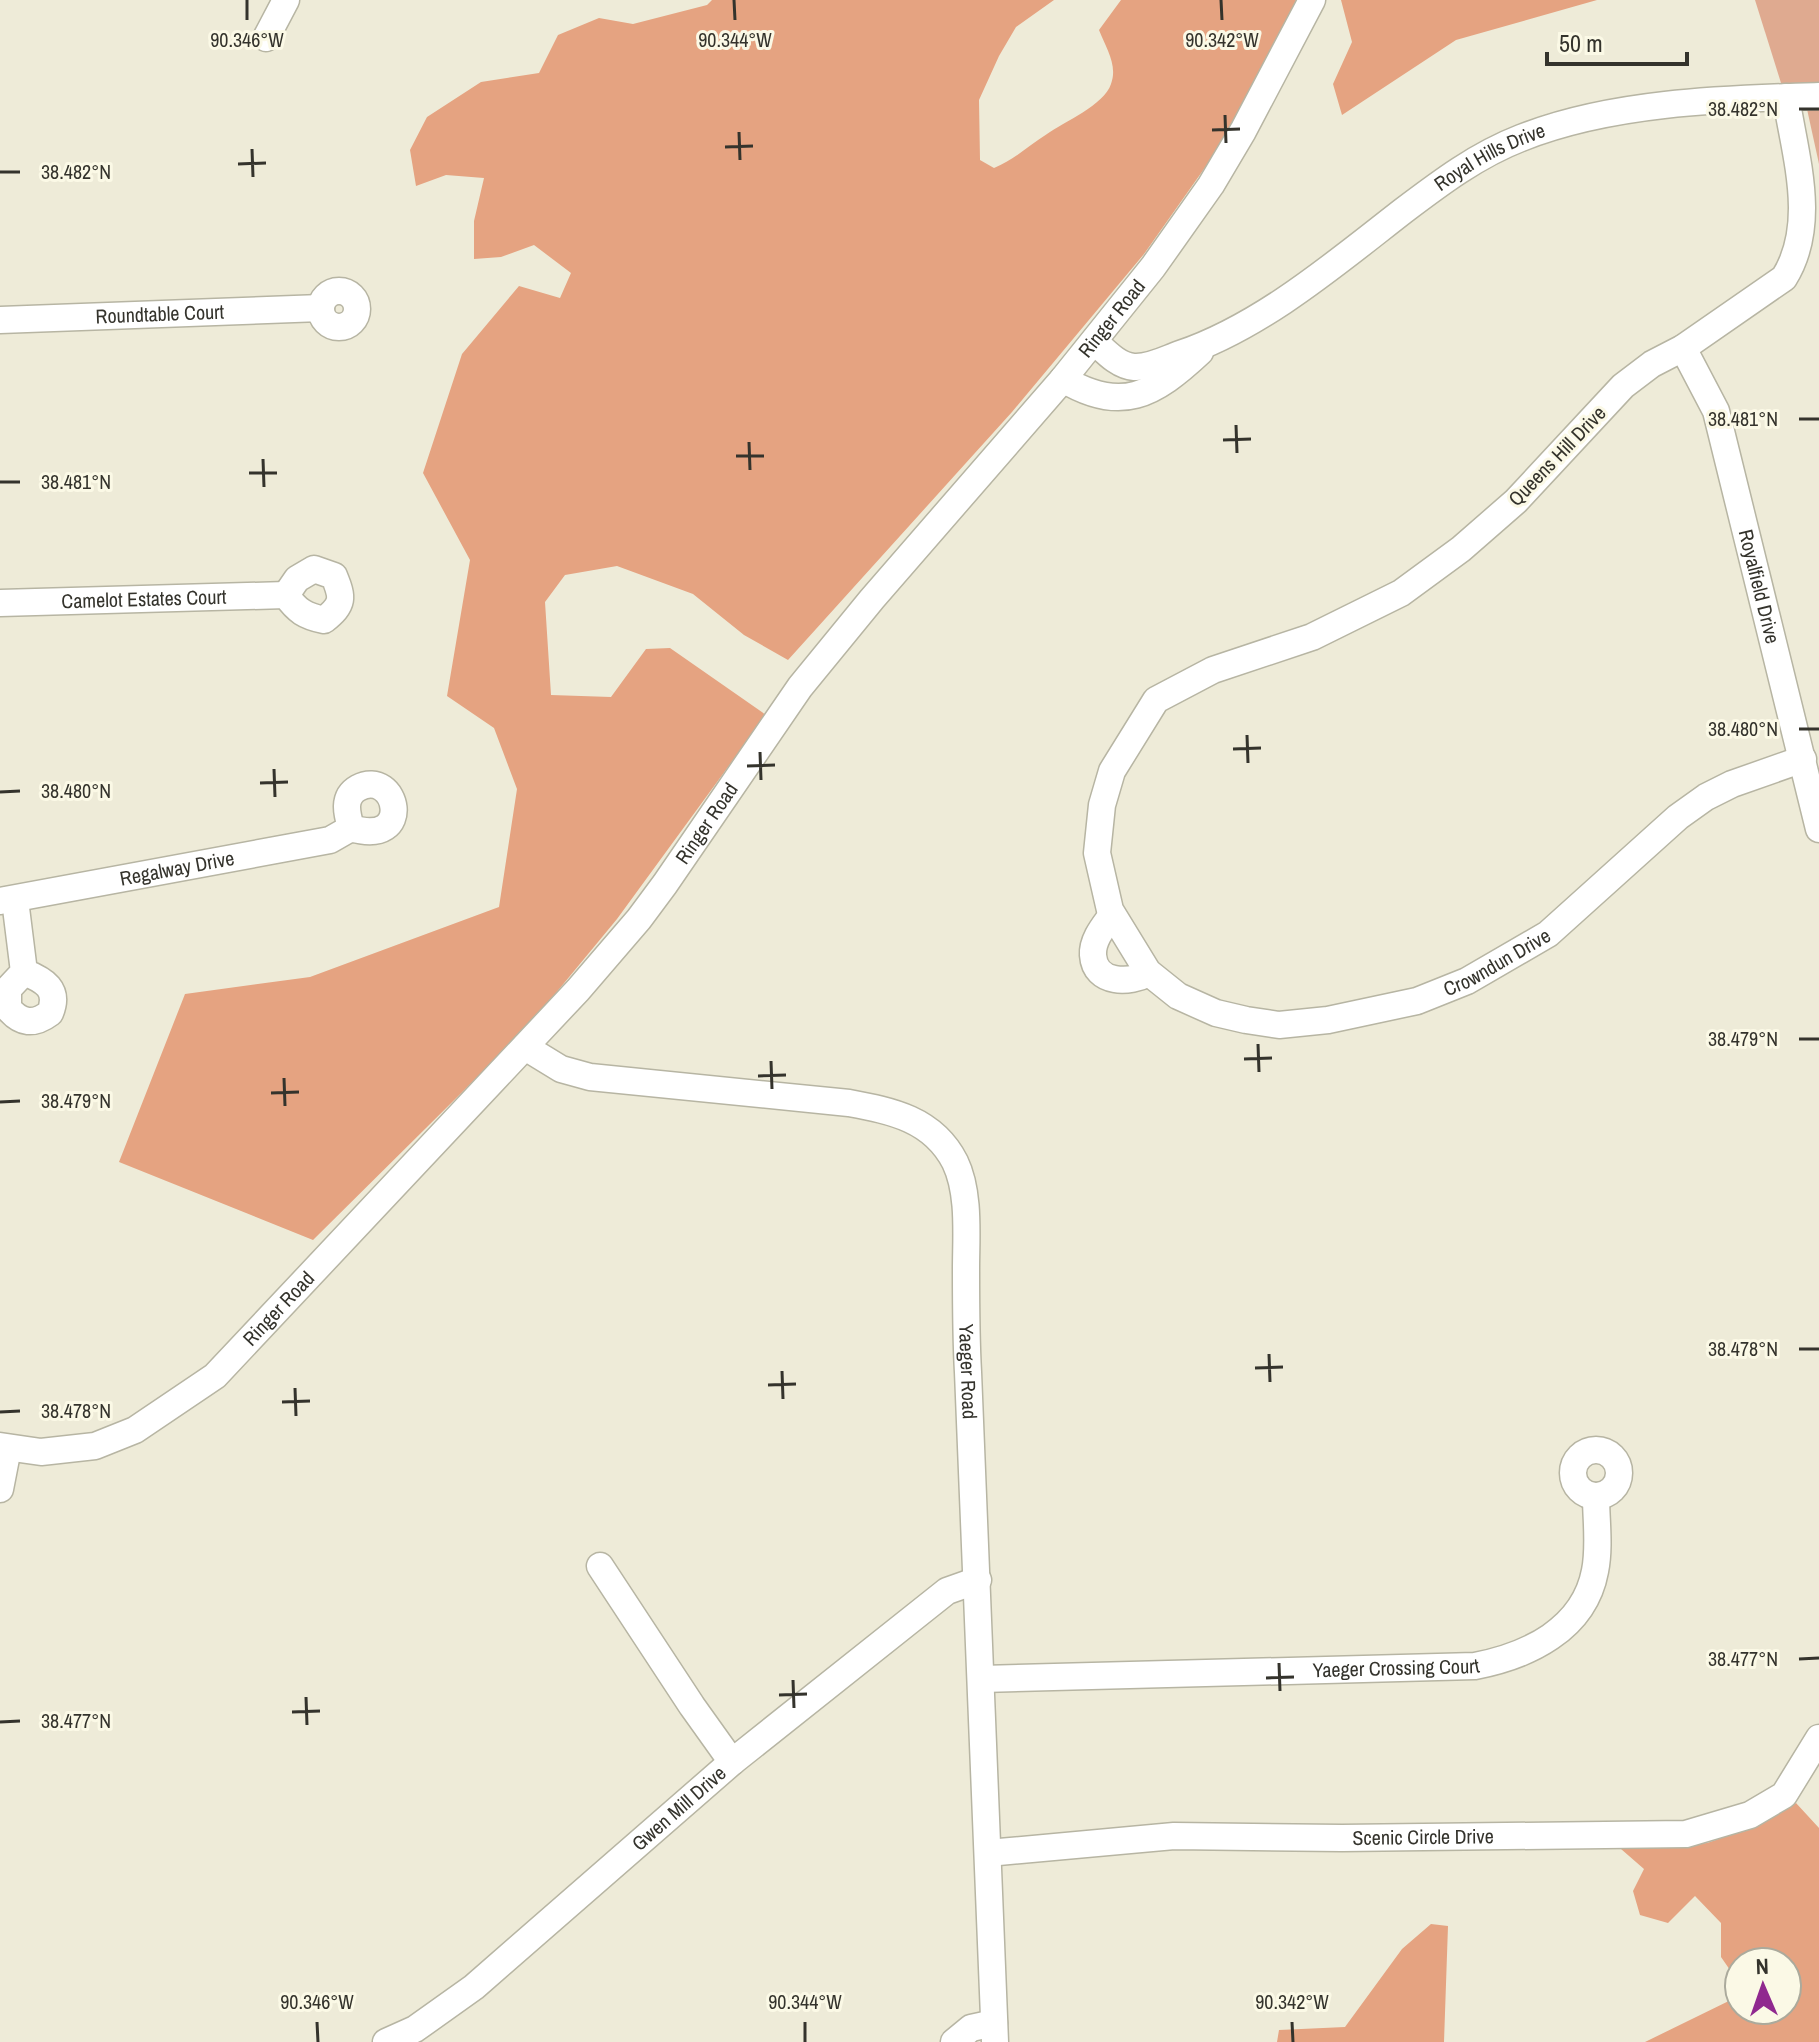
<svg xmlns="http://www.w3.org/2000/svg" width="1819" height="2042" viewBox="0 0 1819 2042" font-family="'Archivo Narrow',sans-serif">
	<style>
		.green { fill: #dfaa90 }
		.forest { fill: #e5a381 }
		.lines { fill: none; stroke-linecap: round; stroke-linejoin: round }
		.minor-casing { stroke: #b7b5a3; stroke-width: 29 }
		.minor { stroke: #fff; stroke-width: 26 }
		.ticks { fill: none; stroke: #34332c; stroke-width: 3 }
		.labels { text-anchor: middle; stroke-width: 6; stroke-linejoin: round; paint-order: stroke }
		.street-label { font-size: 20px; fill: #34332c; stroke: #fbf9e6 }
		.ticks-label { font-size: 20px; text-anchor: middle; fill: #34332c; stroke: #fbf9e6; stroke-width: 6; stroke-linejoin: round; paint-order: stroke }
	</style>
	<rect width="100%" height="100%" fill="#eeebd8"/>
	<g class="green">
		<polygon points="1755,0 1819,0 1819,84 1781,83"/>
		<polygon points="1819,108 1819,164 1807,109"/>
	</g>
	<g class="forest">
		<path d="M712,0H1054L1016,27L999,56L979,100L980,160L994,168C1014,160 1028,146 1047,134C1064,122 1104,105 1111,84C1118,65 1106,48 1099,30L1121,0H1296L1272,54L1223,142L1144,254L1012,412L788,660L744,635L693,594L617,566L565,575L545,602L551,695L611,697L646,649L670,648L766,715L617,919L527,1028L313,1240L119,1162L185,994L310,977L499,907L517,789L494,728L447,696L470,560L423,473L462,354L519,286L560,298L571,273L534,245L501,257L474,259V221L484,178L446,175L416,186L410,150L427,117L481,82L539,73L558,35L599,18L633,24L707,5Z"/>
		<polygon points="1341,0 1597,0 1456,40 1342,115 1333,84 1352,42"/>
		<polygon points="1796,1803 1819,1828 1819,2042 1645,2042 1739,1996 1739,2010 1787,2010 1787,1962 1739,1962 1739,1983 1721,1957 1721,1923 1695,1896 1668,1923 1640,1915 1633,1891 1644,1869 1621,1849 1707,1843 1753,1827"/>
		<polygon points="1431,1924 1448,1926 1444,2042 1277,2042 1279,2030 1345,2027 1402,1949"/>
	</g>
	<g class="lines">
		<defs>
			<g id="minor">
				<polyline points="266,38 286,0"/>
				<path id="s1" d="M1786,97C1795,156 1818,224 1784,278L1683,348L1652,364L1623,386L1516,501L1461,549L1401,593L1312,637L1213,670L1156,700L1112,771L1102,805L1097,853L1110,910L1148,972L1178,996L1216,1013L1246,1020L1279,1025L1328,1020L1417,1001L1467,981L1548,934L1678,817L1706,797L1732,784L1803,759"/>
				<circle cx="339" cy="309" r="18"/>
				<path id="s2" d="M0,320L321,308"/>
				<path id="s3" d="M1094,341C1105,351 1118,366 1134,367C1150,368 1166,359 1180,354C1261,327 1336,263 1403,211C1440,183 1477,155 1521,138C1611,102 1723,99 1819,96"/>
				<path id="s4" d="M1683,348L1716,411L1819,829"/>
				<path d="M1063,379C1121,414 1154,395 1200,352"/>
				<path d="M314,569L334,576C343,598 344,604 324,620C305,616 297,611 286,595L297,579Z"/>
				<path id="s5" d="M0,603L286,595"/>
				<path d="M15,900L24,972L8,989V1008C21,1024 34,1025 50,1013C60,989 44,980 24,972"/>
				<path id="s6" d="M0,901L330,840L351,828C416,848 397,767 358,788C342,797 347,814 351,828"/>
				<path d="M1112,915C1104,926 1092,940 1093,955C1095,985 1130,983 1149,973"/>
				<path id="s7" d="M525,1047L561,1069L590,1077L849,1103C892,1111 933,1119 955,1162C970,1193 966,1236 966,1269C966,1304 966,1338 968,1372C976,1595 987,1819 995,2042"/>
				<path id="s8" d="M0,1446L41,1452L95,1446L135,1430L215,1376L578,990L639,919L665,884L800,687L872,599L1063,379L1153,267L1211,185L1243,131L1312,0"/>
				<circle cx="1596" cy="1473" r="23"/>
				<polyline points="0,1489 8,1448"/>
				<polyline points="600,1566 692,1706 732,1762"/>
				<path id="s9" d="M982,1679L1475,1666C1527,1656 1584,1630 1595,1571C1600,1547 1596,1520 1596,1496"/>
				<path id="s10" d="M988,1853L1174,1836L1342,1838L1686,1834L1750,1815L1784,1795L1819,1738"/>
				<path id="s11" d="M386,2042L415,2029L474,1987L732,1762L947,1591L978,1580"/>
				<polyline points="954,2042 971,2028 994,2023"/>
			</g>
		</defs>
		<use href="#minor" class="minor-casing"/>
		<use href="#minor" class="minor"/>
	</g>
	<path class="ticks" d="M247,0V20M734,0L735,20M1221,0L1222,20M1799,109H1819M1225,115L1226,143M1212,130L1240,129M739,132L740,160M725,147L753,146M252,149L253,177M238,164L266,163M0,172H20M1799,419H1819M1236,425L1237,453M1223,440L1251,439M749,442L750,470M736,456H764M263,459L264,487M249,473H277M0,482H20M1799,729H1819M1247,735L1248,763M1233,749L1261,748M760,752L761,780M747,766L775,765M274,769L275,797M260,783L288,782M0,792L20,791M1799,1039H1819M1258,1044L1259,1072M1244,1059L1272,1058M771,1061L772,1089M758,1076L786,1075M284,1078L285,1106M271,1093L299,1092M0,1102L20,1101M1799,1349H1819M1269,1354L1270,1382M1255,1368L1283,1367M782,1371L783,1399M768,1385L796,1384M295,1388L296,1416M282,1402L310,1401M0,1412L20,1411M1799,1659L1819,1658M1279,1663L1280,1691M1266,1678L1294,1677M793,1680L794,1708M779,1695L807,1694M306,1697L307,1725M292,1712L320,1711M0,1722L20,1721M317,2022L318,2042M805,2022V2042M1292,2022L1293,2042"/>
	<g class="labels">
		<g class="street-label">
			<text dy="7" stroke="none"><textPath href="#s3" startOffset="466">Royal Hills Drive</textPath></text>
			<text dy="7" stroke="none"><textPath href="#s2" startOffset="160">Roundtable Court</textPath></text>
			<text dy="7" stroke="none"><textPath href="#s8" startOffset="1624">Ringer Road</textPath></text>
			<text transform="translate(1557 456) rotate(-46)" y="7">Queens Hill Drive</text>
			<text dy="7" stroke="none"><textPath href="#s4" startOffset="252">Royalfield Drive</textPath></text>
			<text dy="7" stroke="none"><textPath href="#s5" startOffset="144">Camelot Estates Court</textPath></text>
			<text dy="7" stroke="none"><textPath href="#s8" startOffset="976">Ringer Road</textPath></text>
			<text dy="7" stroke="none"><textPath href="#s6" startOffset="180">Regalway Drive</textPath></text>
			<text dy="7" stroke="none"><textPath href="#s1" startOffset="1624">Crowndun Drive</textPath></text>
			<text dy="7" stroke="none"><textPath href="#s8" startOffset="328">Ringer Road</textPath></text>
			<text dy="7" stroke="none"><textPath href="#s7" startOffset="670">Yaeger Road</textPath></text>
			<text dy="7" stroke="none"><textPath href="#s9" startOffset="414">Yaeger Crossing Court</textPath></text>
			<text dy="7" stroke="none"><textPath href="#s11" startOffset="376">Gwen Mill Drive</textPath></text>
			<text dy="7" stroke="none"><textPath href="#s10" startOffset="436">Scenic Circle Drive</textPath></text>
		</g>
	</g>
	<g class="ticks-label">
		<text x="247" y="47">90.346°W</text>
		<text x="735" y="47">90.344°W</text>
		<text x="1222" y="47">90.342°W</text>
		<text x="1743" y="116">38.482°N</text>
		<text x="76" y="179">38.482°N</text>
		<text x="1743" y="426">38.481°N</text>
		<text x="76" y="489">38.481°N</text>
		<text x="1743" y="736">38.480°N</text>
		<text x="76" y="798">38.480°N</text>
		<text x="1743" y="1046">38.479°N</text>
		<text x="76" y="1108">38.479°N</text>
		<text x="1743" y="1356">38.478°N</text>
		<text x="76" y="1418">38.478°N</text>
		<text x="1743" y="1666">38.477°N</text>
		<text x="76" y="1728">38.477°N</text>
		<text x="317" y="2009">90.346°W</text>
		<text x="805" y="2009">90.344°W</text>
		<text x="1292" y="2009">90.342°W</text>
	</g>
	<g transform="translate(1763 1986) rotate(358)"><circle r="38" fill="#fbf9e6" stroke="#abaa9c" stroke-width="2"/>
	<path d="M0-6L14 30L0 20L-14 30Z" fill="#90298f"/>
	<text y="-12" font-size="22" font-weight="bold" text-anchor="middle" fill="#34332c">N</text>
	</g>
	<path d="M1547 52v12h140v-12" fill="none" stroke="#34332c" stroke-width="4"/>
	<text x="1559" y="52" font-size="24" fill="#34332c" stroke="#fbf9e6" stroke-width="6" paint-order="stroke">50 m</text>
</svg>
